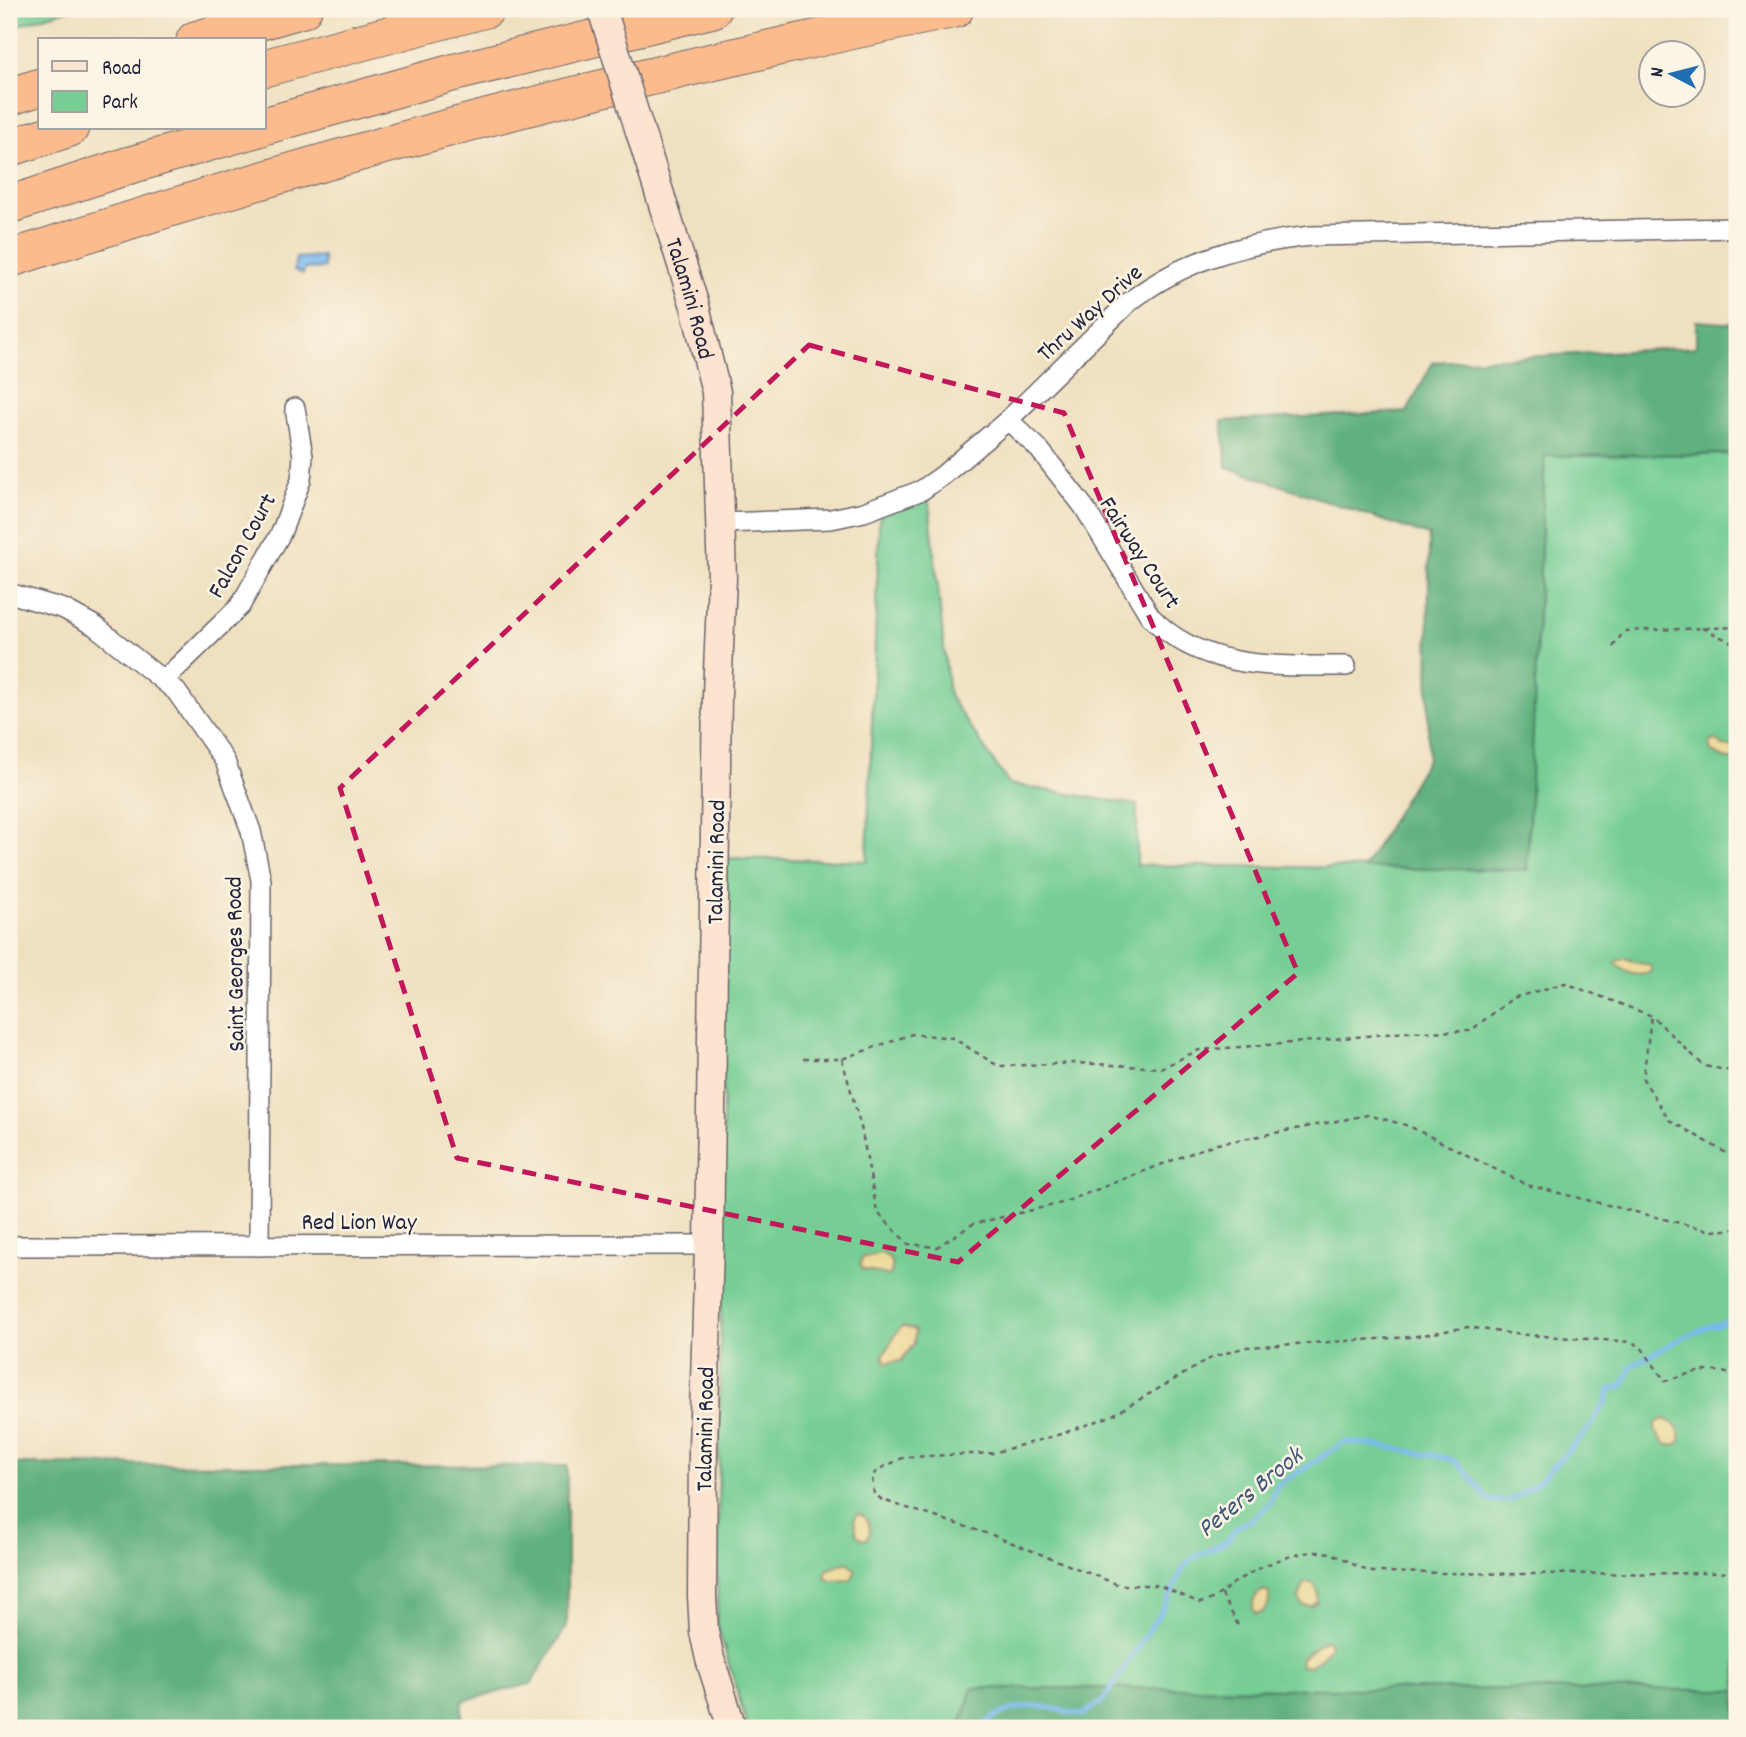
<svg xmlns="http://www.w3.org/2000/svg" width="1746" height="1737" viewBox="0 0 1746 1737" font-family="Dekko,sans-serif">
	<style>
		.green { fill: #76ce94; stroke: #4c7868; stroke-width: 2 }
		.forest { fill: #60b17e; stroke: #416a5c; stroke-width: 2 }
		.sand { fill: #eeda9e; stroke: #887e6c; stroke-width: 2 }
		.water { fill: #78b8ec; stroke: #4d6d94; stroke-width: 2 }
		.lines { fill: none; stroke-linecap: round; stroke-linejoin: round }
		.stream { stroke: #78b8ec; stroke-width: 5 }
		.street-casing { stroke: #6a646a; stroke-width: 22 }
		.secondary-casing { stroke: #6a646a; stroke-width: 31 }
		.highway-casing { stroke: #6a646a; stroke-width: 39 }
		.path { stroke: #6a646a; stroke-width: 2.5; stroke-dasharray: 5 5; stroke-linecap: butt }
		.street { stroke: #fff; stroke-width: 19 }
		.secondary { stroke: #fde4d1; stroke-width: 28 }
		.highway { stroke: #fbbb8d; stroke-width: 37 }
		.secondary-bridge-casing { stroke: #6a646a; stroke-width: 31; stroke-linecap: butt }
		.secondary-bridge { stroke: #fde4d1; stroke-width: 28 }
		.marked { fill: none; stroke: #c2185b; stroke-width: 5; stroke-dasharray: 14 9; stroke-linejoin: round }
		.labels { text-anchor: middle; stroke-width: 5; stroke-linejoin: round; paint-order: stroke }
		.street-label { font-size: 24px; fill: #22223b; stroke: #fcf5e5 }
		.water-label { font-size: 26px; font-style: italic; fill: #405679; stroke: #fcf5e5 }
	</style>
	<rect width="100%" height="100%" fill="#fcf5e5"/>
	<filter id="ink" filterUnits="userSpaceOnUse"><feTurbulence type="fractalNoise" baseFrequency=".0143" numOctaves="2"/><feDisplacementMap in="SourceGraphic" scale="14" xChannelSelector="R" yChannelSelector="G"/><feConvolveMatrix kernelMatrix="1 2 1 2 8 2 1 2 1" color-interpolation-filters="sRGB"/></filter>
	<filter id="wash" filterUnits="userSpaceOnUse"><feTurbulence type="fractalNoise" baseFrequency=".00686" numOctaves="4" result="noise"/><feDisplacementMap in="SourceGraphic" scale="28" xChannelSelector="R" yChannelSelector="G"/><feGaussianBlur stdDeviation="1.57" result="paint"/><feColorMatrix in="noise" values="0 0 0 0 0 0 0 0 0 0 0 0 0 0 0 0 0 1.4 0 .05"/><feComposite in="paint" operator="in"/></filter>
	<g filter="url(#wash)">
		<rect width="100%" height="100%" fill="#efe0c0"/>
		<g class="green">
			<polygon points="9,9 70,9 9,28"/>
			<polygon points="1737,454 1737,1690 973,1688 960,1728 748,1728 717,1624 726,858 867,861 880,502 927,482 949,696 1009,784 1137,805 1137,865 1526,870 1545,456"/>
		</g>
		<g class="forest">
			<polygon points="1696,321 1737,324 1737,454 1545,456 1527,870 1364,868 1428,758 1429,536 1227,467 1222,421 1407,412 1433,362 1696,347"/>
			<polygon points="9,1464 567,1466 567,1626 531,1684 462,1701 462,1728 9,1728"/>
			<polygon points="972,1688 1737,1690 1737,1728 960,1728"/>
		</g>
		<g class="sand">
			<polygon points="1714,740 1719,742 1723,746 1733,747 1736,753 1734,759 1727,759 1711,752 1709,744"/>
			<path d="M1626,958L1634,962L1650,965L1652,971C1640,979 1623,973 1615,962Z"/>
			<path d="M881,1253C891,1257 896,1267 889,1276L864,1270L860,1265L862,1258Z"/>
			<path d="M903,1326L915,1330L914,1344L901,1361L885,1363L883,1354C892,1346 893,1332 903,1326Z"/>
			<path d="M1663,1419C1674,1422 1683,1429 1680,1441L1675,1446L1665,1444L1655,1431L1656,1423Z"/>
			<path d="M857,1514C868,1515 873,1530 867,1539H862L857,1535L854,1519Z"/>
			<polygon points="848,1562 856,1570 851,1580 831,1581 825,1578 826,1570"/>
			<polygon points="1304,1583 1313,1583 1318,1592 1317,1601 1311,1606 1303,1606 1299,1599"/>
			<polygon points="1265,1590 1269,1593 1269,1603 1263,1612 1256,1614 1253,1610 1253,1601 1258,1593"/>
			<path d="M1324,1640H1327L1330,1645C1327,1655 1312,1668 1301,1666L1300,1659Z"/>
		</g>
		<polygon class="water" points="323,256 324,268 305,269 303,274 294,270 296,258"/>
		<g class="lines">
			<g class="stream">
				<polyline points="204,1728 214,1725 221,1728"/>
				<polyline points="342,1728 400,1723 412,1728"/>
				<path d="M982,1728C991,1714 1015,1708 1032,1706C1048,1705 1067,1713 1082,1715L1103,1701L1165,1605L1184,1567L1193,1558L1226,1542L1238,1526L1253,1519L1271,1502L1277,1486L1345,1442L1369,1444L1452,1459L1470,1476L1488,1500L1510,1501L1536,1484L1588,1430L1607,1400L1610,1389L1623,1386L1632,1366L1678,1340L1705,1328L1729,1321L1737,1312"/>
			</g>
		</g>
	</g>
	<g filter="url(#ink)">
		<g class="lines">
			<defs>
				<g id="street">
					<path d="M1008,420L1039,449L1084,507L1150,616C1201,671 1277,666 1346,666"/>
					<path d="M721,523L831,519L864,512L922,490L942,476L1008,420L1129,302C1183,260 1244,243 1311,236L1737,228"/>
					<polyline points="9,593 64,609 95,626 176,691 225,761 251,831 261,880 259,1246"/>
					<polyline points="164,680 240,606 281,533 301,480 303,456 295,408"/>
					<polyline points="9,1246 709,1245"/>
				</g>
				<g id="secondary">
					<path id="s1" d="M639,128L695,306L716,392L722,578L717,694L709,1245L703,1448L702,1596L704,1632L710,1659L732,1728"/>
				</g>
				<g id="highway">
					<polyline points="195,40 303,9"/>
					<polyline points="264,68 486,9"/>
					<polyline points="9,97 40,87"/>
					<polyline points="264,126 452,73 713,9"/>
					<polyline points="9,148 70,128"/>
					<polyline points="9,205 127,166 259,128"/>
					<path d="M9,259C319,157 635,74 955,9"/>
				</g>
			</defs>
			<use href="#street" class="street-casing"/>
			<use href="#secondary" class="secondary-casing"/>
			<use href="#highway" class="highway-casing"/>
			<g class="path">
				<polyline points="1702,628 1737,645"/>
				<polyline points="1613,647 1624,631 1737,627"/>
				<polyline points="1651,1018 1643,1079 1669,1120 1737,1159"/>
				<polyline points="803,1059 842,1059 912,1034 953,1038 998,1066 1078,1063 1161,1068 1199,1050 1281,1044 1407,1032 1470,1031 1513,998 1565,983 1652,1016 1704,1066 1737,1072"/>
				<polyline points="842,1059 861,1127 877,1212 908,1244 937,1247 973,1224 1062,1203 1212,1145 1368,1115 1409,1126 1527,1185 1712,1231 1737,1229"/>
				<path d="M1221,1593L1210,1600L1200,1603L1158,1585H1119L992,1535L882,1500L874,1493L872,1476L879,1469L905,1457L993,1453L1061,1434L1111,1416L1213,1357L1246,1347L1411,1337L1468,1327L1513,1334L1632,1342L1641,1347L1665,1381C1691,1373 1711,1365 1737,1377"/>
				<path d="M1238,1625L1221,1593C1244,1572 1302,1544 1333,1554C1347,1559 1358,1569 1373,1572L1518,1574L1722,1573L1737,1570"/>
			</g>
			<use href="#street" class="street"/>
			<use href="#secondary" class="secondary"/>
			<use href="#highway" class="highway"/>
			<defs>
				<polyline id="secondary-bridge" points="602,9 639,128"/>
			</defs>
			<use href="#secondary-bridge" class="secondary-bridge-casing"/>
			<use href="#secondary-bridge" class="secondary-bridge"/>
		</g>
	</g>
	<path class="marked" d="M809,345L1064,413L1298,973L958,1262L457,1158L340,788Z"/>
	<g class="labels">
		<g class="street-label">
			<text dy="8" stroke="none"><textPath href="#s1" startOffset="178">Talamini Road</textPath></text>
			<text transform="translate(1089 312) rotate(-42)" y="8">Thru Way Drive</text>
			<text transform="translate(241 545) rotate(-61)" y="8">Falcon Court</text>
			<text transform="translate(1141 552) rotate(57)" y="8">Fairway Court</text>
			<text transform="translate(715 862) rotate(-89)" y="8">Talamini Road</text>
			<text transform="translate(234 964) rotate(-91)" y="8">Saint Georges Road</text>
			<text x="359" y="1229">Red Lion Way</text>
			<text transform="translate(704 1429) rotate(-89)" y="8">Talamini Road</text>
		</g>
		<g class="water-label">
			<text transform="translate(1249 1491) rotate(-39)" y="9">Peters Brook</text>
		</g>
	</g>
	<rect width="1746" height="1737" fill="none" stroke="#fcf5e5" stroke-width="35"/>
	<rect x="38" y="38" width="228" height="91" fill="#fcf5e5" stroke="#a5a1a1" stroke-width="2"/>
	<rect x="52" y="61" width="35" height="10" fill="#fde4d1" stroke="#a5a1a1" stroke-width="2"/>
	<text x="102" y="74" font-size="21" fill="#22223b">Road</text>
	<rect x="52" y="91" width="35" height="21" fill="#76ce94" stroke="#a5a1a1" stroke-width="2"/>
	<text x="102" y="108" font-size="21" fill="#22223b">Park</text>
	<g transform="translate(1672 74) rotate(277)"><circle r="33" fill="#fcf5e5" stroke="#a5a1a1" stroke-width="2"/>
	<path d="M0-5L12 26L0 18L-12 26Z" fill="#1f6fb2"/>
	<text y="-10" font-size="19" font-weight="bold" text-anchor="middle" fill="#22223b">N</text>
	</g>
</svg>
